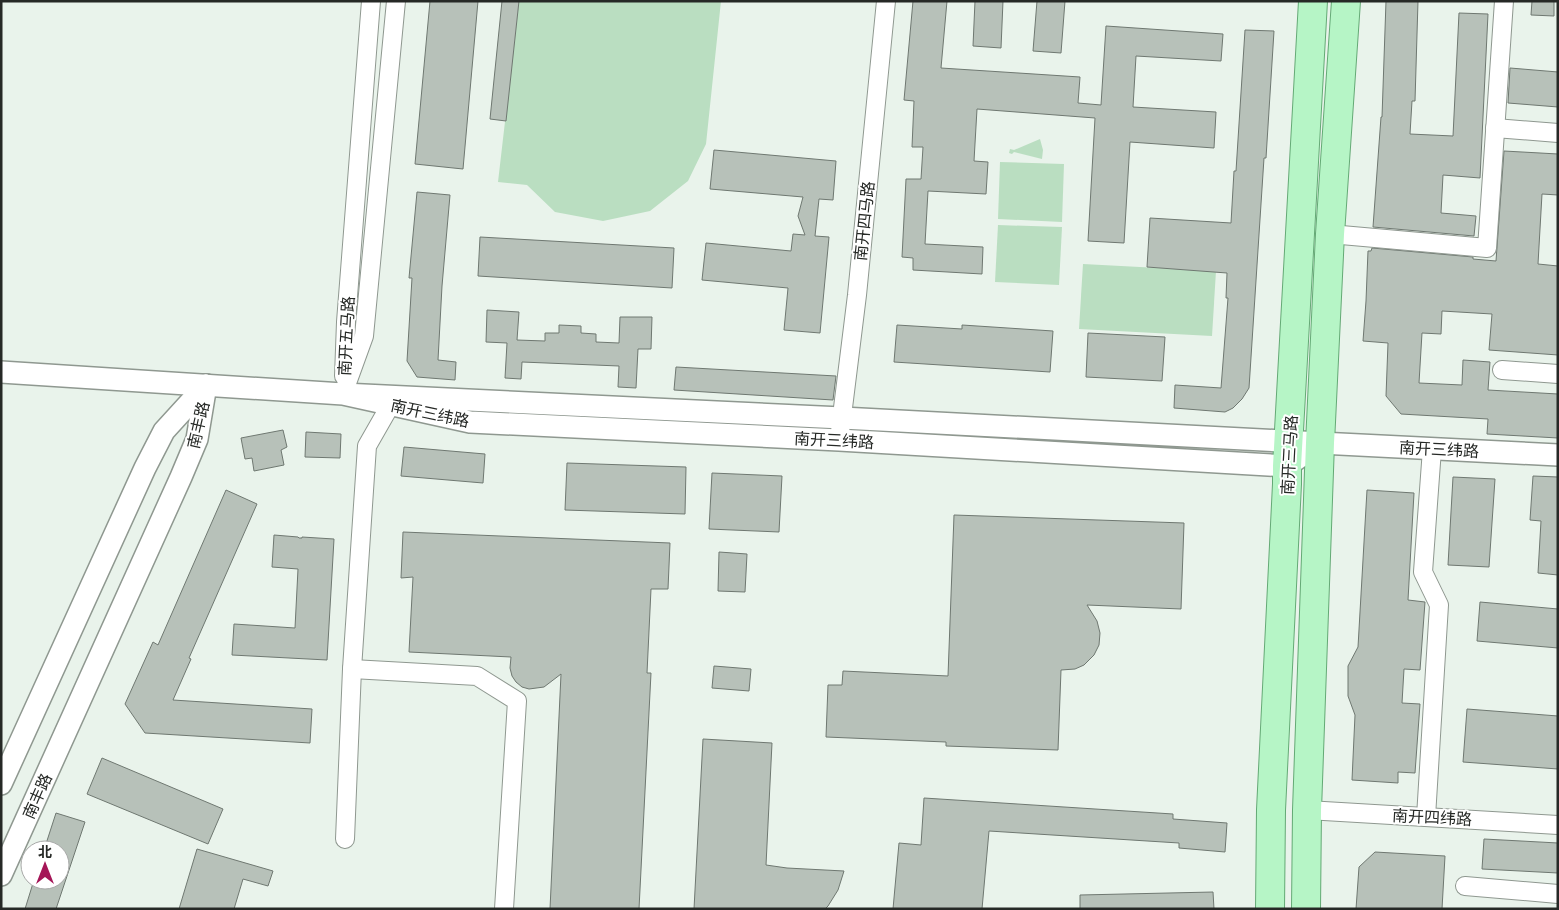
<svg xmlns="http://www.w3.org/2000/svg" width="1559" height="910" viewBox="0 0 1559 910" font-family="'Roboto Serif','Noto Sans SC',serif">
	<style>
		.green { fill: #badec1 }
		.building { fill: #b7c1b9; stroke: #6f7871 }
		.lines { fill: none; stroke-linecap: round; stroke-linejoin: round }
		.minor-casing { stroke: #8f9890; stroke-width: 20 }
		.tertiary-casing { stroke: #8f9890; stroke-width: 24 }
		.primary-casing { stroke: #64a975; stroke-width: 30 }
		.minor { stroke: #fff; stroke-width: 18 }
		.tertiary { stroke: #fff; stroke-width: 21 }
		.primary { stroke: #b6f5c6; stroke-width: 28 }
		.labels { text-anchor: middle; stroke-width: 4; stroke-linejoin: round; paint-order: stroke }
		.street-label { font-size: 16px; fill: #262926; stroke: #fff }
	</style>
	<rect width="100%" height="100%" fill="#e9f3eb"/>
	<g class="green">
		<polygon points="519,1 721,1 706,144 688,181 650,211 603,221 555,212 527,185 498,182"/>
		<polygon points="1040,139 1043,150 1042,159 1014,152 1012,154 1009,153 1010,149 1014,150"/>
		<polygon points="1000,162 1064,164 1062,222 998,219"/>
		<polygon points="998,225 1062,227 1059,285 995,282"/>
		<polygon points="1083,264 1216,271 1212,336 1079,329"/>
	</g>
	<g class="building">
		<polygon points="430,1 478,1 463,169 415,164"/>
		<polygon points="502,1 519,1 506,121 490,119"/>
		<polygon points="913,1 947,1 941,68 1080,77 1078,103 1101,105 1106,26 1223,34 1221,61 1136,56 1133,107 1216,112 1214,148 1130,142 1124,243 1088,241 1095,118 977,109 974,161 988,162 986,194 928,191 925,244 983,247 982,274 913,270 913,258 902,257 906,179 921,179 923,147 912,147 914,101 904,100"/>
		<polygon points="975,1 1003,1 1001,48 973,46"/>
		<polygon points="1037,1 1065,1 1061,53 1033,51"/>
		<polygon points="1386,1 1418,1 1415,101 1412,101 1410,134 1453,136 1459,13 1488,14 1480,178 1443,175 1441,213 1476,216 1474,236 1373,227 1381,117 1382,117"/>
		<polygon points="1532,1 1554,1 1554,16 1531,15"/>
		<polygon points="1245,30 1274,31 1266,158 1264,158 1249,388 1242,399 1233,408 1225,412 1174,408 1175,385 1221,388 1228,298 1226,298 1227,273 1147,267 1150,218 1231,223 1234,171 1236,171"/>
		<polygon points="1510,68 1558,72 1558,107 1508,103"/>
		<polygon points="714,150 836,161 833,200 819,199 815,236 829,237 820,333 784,330 788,288 702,280 706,243 791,251 793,234 805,235 798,216 803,197 710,189"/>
		<polygon points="1504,151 1558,154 1558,195 1542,194 1538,264 1558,266 1558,355 1489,350 1492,314 1442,311 1441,334 1422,333 1419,383 1462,385 1463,360 1490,362 1488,390 1558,394 1558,438 1487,434 1488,419 1401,414 1386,396 1388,343 1363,341 1366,301 1368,251 1371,251 1372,248 1473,257 1473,259 1496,261"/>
		<polygon points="417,192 450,195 442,286 438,360 456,362 455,380 417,377 407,361 412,278 409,278"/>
		<polygon points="480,237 674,248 672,288 478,276"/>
		<polygon points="487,310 519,312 517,340 545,341 545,333 559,333 559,325 581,326 581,333 596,334 596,342 619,343 620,317 652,317 651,349 638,349 636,388 618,387 619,366 522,362 521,379 505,378 507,343 486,342"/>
		<polygon points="897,325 962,329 962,325 1053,331 1050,372 894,362"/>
		<polygon points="1088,333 1165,337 1162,381 1086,377"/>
		<polygon points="676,367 836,376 833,400 674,390"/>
		<polygon points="283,430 287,447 281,450 284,465 254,471 252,458 245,459 241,438"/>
		<polygon points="306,432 341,434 340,458 305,457"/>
		<polygon points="404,447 485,454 483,483 401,476"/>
		<polygon points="567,463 686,467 685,514 565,510"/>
		<polygon points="712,473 782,476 779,532 709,529"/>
		<polygon points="1533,476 1558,477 1558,575 1538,573 1541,521 1530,520"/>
		<polygon points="1453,477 1495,479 1489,567 1448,565"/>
		<polygon points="226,490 257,504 189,658 191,659 173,700 312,709 310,743 145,733 125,704 153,642 158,645"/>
		<polygon points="1367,490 1414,493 1408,600 1425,602 1420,670 1404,669 1402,703 1420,704 1415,773 1398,772 1398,783 1352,780 1355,715 1348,696 1348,666 1358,647"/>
		<polygon points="954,515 1184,523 1181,609 1087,605 1097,621 1100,633 1099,645 1094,655 1084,665 1075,669 1061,670 1058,750 946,746 946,742 826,737 828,685 842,685 843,671 948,676"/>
		<polygon points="403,532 670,543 668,589 651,589 647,673 651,673 639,909 550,909 561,674 544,687 529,689 522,687 516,682 512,676 510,668 511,657 409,652 413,577 401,578"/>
		<polygon points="274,535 298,537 299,538 302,538 302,537 334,539 327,660 232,655 234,624 295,628 298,569 272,567"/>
		<polygon points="719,552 747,554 745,592 718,591"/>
		<polygon points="1480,602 1558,609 1558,648 1477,641"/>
		<polygon points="714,666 751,669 749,691 712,688"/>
		<polygon points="1467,709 1558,716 1558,769 1463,762"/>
		<polygon points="703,739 772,743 766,865 787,868 844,871 838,890 828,906 825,909 694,909"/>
		<polygon points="102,758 223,809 208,844 87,794"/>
		<polygon points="924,798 1173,814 1173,819 1227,823 1225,852 1179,848 1179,843 989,831 982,909 893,909 899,843 921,845"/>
		<polygon points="56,813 85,822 56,909 25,909 34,880 60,880 60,850 44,850"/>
		<polygon points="1484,839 1558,843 1558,873 1482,869"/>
		<polygon points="197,849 273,871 268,886 243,879 234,909 179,909"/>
		<polygon points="1375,852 1445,856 1442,909 1356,909 1359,867"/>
		<polygon points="1213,892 1214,909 1080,909 1080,895"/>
	</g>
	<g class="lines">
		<defs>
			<g id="minor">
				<polyline points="1495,128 1558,133"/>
				<polyline points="1330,234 1487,248 1504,1"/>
				<polyline points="1502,370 1558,374"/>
				<polyline points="344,376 346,322 371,1"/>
				<polyline points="343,394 364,336 396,1"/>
				<polyline points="839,440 857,295 886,1"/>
				<polyline points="352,669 477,676 517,701 504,909"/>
				<polyline points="1307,810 1558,825"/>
				<polyline points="1426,817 1439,605 1423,572 1432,449"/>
				<polyline points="345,839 352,669 367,446 391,404"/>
				<polyline points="1465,886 1558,894"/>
			</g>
			<g id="tertiary">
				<polyline points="1,372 343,394 842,418 1320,443 1287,466 839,440 470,422 343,394"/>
				<polyline points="1320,443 1558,455"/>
				<polyline points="1,784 145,468 164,431 206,385"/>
				<polyline points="1,875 181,477 197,439 206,385"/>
			</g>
			<g id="primary">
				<polyline points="1270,909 1271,810 1287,484 1287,466 1313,1"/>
				<polyline points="1306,909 1307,810 1320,443 1330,234 1346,1"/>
			</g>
		</defs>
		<use href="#minor" class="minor-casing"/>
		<use href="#tertiary" class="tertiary-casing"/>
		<use href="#primary" class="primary-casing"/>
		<use href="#minor" class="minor"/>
		<use href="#tertiary" class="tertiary"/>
		<use href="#primary" class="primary"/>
	</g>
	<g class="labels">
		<g class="street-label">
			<text transform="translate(864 221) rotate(-84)" y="6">南开四马路</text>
			<text transform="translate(346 336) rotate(-87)" y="6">南开五马路</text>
			<text transform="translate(430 413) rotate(12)" y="6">南开三纬路</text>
			<text transform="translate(198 425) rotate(-77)" y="6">南丰路</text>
			<text transform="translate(834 440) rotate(3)" y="6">南开三纬路</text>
			<text transform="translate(1439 449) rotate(3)" y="6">南开三纬路</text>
			<text transform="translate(1289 455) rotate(-87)" y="6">南开三马路</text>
			<text transform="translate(37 796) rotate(-66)" y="6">南丰路</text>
			<text transform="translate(1432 817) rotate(3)" y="6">南开四纬路</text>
		</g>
	</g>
	<rect width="1559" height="910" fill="none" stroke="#262926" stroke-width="5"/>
	<g transform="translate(45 865)"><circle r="24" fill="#ffffff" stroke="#a8a9a8"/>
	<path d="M0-4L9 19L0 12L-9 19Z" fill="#a51557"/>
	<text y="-8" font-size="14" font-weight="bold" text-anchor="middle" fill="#262926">北</text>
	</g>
</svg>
